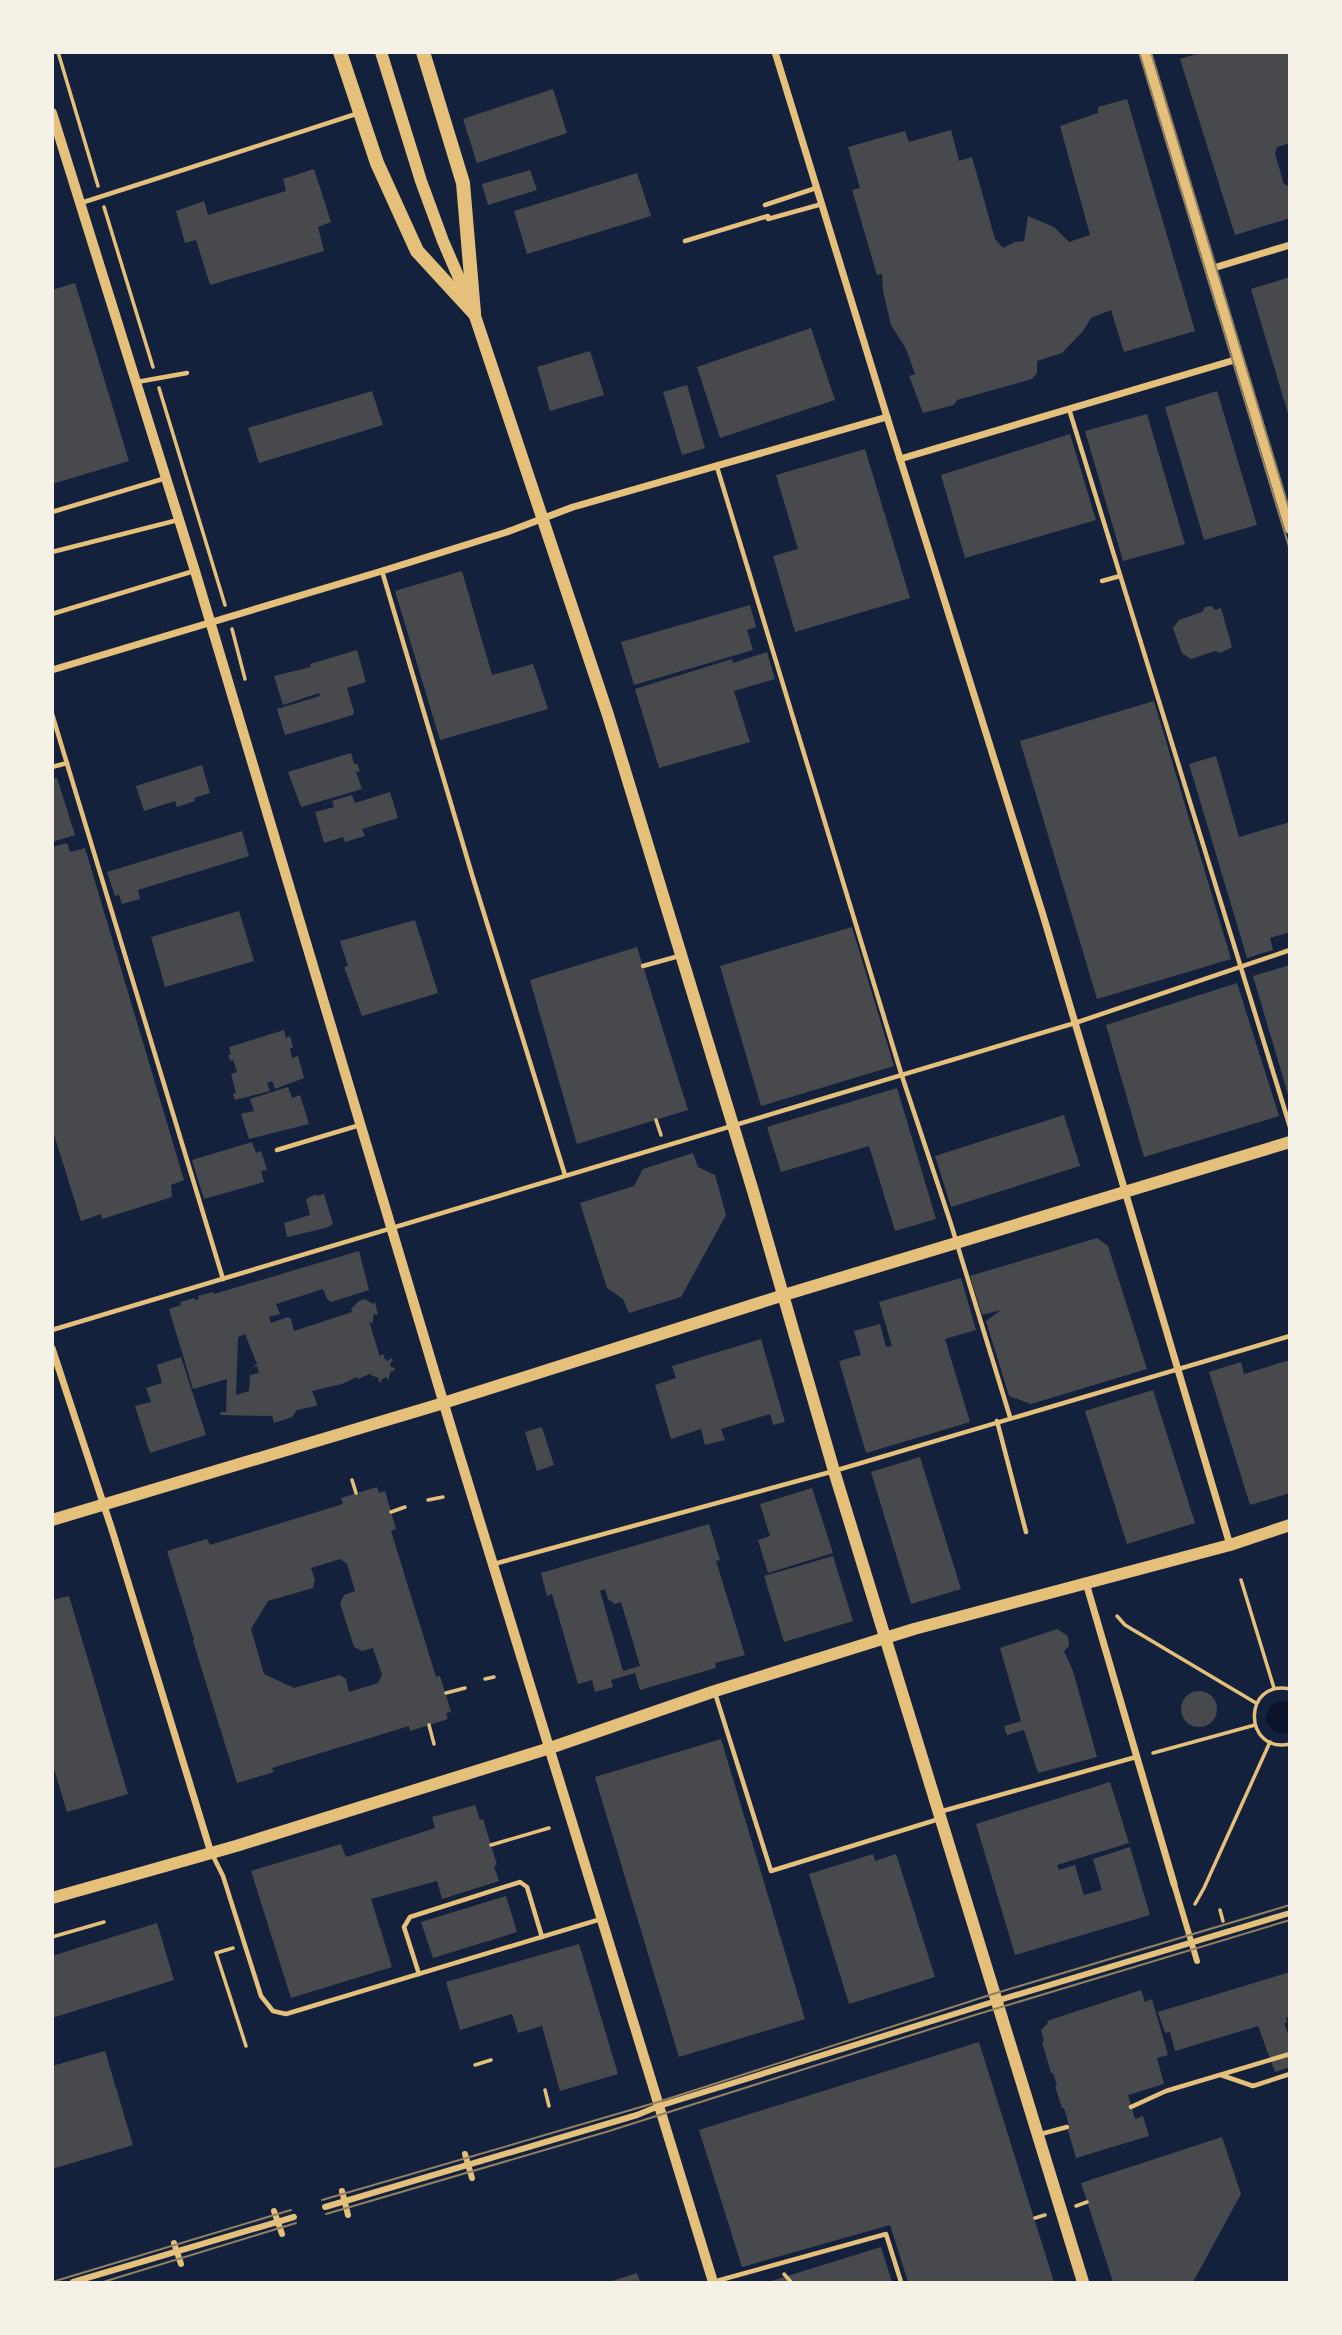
<svg xmlns="http://www.w3.org/2000/svg" width="1342" height="2335" viewBox="0 0 1342 2335" font-family="Montserrat,sans-serif">
	<style>
		.water { fill: #0b132b }
		.building { fill: #48494c; fill-rule: evenodd }
		.lines { fill: none; stroke-linecap: round; stroke-linejoin: round }
		.path { stroke: #e5c07b; stroke-width: 3.5 }
		.service { stroke: #e5c07b; stroke-width: 4.5 }
		.pedestrian { stroke: #e5c07b; stroke-width: 6 }
		.minor { stroke: #e5c07b; stroke-width: 7 }
		.tertiary { stroke: #e5c07b; stroke-width: 10 }
		.secondary { stroke: #e5c07b; stroke-width: 12 }
		.primary { stroke: #e5c07b; stroke-width: 14 }
		.tram { stroke: #918062; stroke-width: 2 }
	</style>
	<rect width="100%" height="100%" fill="#14213d"/>
	<polygon class="water" points="1280,1701 1289,1703 1289,1732 1279,1734 1274,1732 1265,1720 1270,1706"/>
	<g class="building">
		<polygon points="1203,52 1290,52 1290,143 1277,147 1275,154 1284,184 1290,187 1290,218 1235,235 1180,59"/>
		<polygon points="553,89 567,133 477,163 463,119"/>
		<polygon points="1127,99 1195,331 1124,352 1111,310 1091,318 1083,331 1062,353 1037,361 1037,373 1032,379 957,400 954,405 923,413 909,376 915,374 906,349 891,325 883,291 882,274 877,275 852,190 860,188 848,147 905,131 909,142 951,130 959,161 972,157 995,239 1003,248 1015,242 1024,241 1028,216 1054,227 1069,242 1090,235 1060,126 1098,113 1098,107"/>
		<polygon points="314,169 331,222 318,227 324,251 210,285 196,240 185,243 176,211 204,201 208,215 286,191 283,179"/>
		<polygon points="530,170 537,190 488,205 482,184"/>
		<polygon points="637,173 651,216 527,254 514,211"/>
		<polygon points="1290,277 1290,417 1289,417 1251,289"/>
		<polygon points="75,283 129,461 52,484 52,290"/>
		<polygon points="811,328 835,400 720,438 697,367"/>
		<polygon points="590,351 604,395 550,411 537,367"/>
		<polygon points="687,385 705,448 682,455 663,392"/>
		<polygon points="372,391 383,425 259,463 248,428"/>
		<polygon points="1217,391 1257,525 1204,540 1165,407"/>
		<polygon points="1147,414 1185,544 1123,561 1085,431"/>
		<polygon points="1070,434 1096,520 965,558 941,475"/>
		<polygon points="865,449 910,598 795,632 773,556 798,549 776,475"/>
		<polygon points="462,571 492,675 533,664 548,709 440,740 395,591"/>
		<polygon points="750,605 756,627 747,630 753,650 634,685 621,642"/>
		<polygon points="1212,606 1215,610 1221,608 1232,647 1220,653 1215,651 1191,659 1182,653 1173,628 1179,620 1202,612 1205,607"/>
		<polygon points="357,650 366,682 347,688 354,712 353,715 285,735 277,709 320,696 319,693 283,705 274,676 311,667 310,664"/>
		<polygon points="767,652 775,679 734,691 750,742 659,768 635,689 732,659 733,663"/>
		<polygon points="1154,701 1231,959 1097,999 1020,741"/>
		<polygon points="351,753 354,764 357,764 360,771 356,772 362,789 301,807 288,772"/>
		<polygon points="1216,756 1239,837 1290,822 1290,932 1270,938 1273,950 1247,958 1189,764"/>
		<polygon points="202,765 210,793 194,798 195,801 177,807 175,801 144,811 136,786"/>
		<polygon points="57,778 75,835 52,842 52,779"/>
		<polygon points="390,792 398,818 362,829 365,836 345,842 343,837 324,843 315,812 334,807 332,801 352,795 355,803"/>
		<polygon points="242,831 249,856 138,890 140,899 122,904 119,895 115,896 107,872"/>
		<polygon points="67,843 70,852 85,848 184,1180 171,1185 172,1197 102,1219 101,1214 81,1221 52,1128 52,847"/>
		<polygon points="239,911 254,961 165,987 151,937"/>
		<polygon points="415,920 438,993 362,1016 344,967 348,966 340,941"/>
		<polygon points="852,927 894,1066 761,1106 720,966"/>
		<polygon points="637,947 688,1110 577,1144 530,980"/>
		<polygon points="1290,965 1290,1097 1289,1098 1253,976"/>
		<polygon points="1237,983 1279,1116 1144,1157 1106,1025"/>
		<polygon points="284,1030 286,1038 290,1036 293,1047 290,1049 292,1058 298,1056 304,1078 275,1089 272,1081 267,1083 270,1091 235,1100 233,1094 236,1093 231,1074 237,1072 233,1060 230,1061 228,1055 231,1055 229,1047"/>
		<polygon points="288,1087 292,1098 300,1095 309,1124 249,1139 241,1114 254,1111 250,1099"/>
		<polygon points="897,1088 936,1219 895,1231 869,1146 781,1172 767,1127"/>
		<polygon points="1064,1115 1080,1166 951,1207 935,1156"/>
		<polygon points="252,1142 256,1153 261,1151 267,1170 261,1171 264,1182 204,1199 192,1160"/>
		<polygon points="693,1153 698,1167 715,1175 726,1215 681,1297 629,1313 623,1299 607,1288 580,1203 634,1186 643,1169"/>
		<polygon points="316,1194 317,1196 324,1194 333,1224 326,1228 287,1237 284,1223 310,1215 306,1199"/>
		<polygon points="1097,1238 1108,1246 1147,1369 1031,1404 1009,1396 986,1321 1001,1310 982,1315 970,1276"/>
		<path d="M359,1251L369,1290L331,1302L327,1299L323,1289L276,1304L280,1314L269,1317L271,1323L288,1317L291,1319L294,1331L352,1312L351,1309L359,1301L365,1299L373,1304L375,1302L378,1315L374,1314L372,1324L369,1321L380,1357L382,1354L384,1355V1358L388,1361L391,1358L393,1361L390,1363L391,1367L395,1368L394,1371H391L388,1380L386,1377L382,1379L381,1382L378,1381L379,1378L370,1375L374,1372L358,1379L357,1377L342,1384L312,1391L317,1404L316,1406L297,1410L292,1417L274,1423L272,1416L220,1415L221,1412H226L227,1379L193,1389L169,1309L181,1305L180,1302L194,1298L195,1300L199,1299L198,1296L213,1292L214,1294ZM245,1334L257,1364L251,1368L257,1366L259,1373L250,1375L249,1391L236,1395L238,1337Z"/>
		<polygon points="961,1278 976,1330 945,1339 970,1422 866,1453 839,1361 861,1355 854,1331 880,1324 886,1347 892,1346 879,1302"/>
		<polygon points="761,1339 785,1422 773,1425 770,1414 721,1429 725,1440 705,1445 701,1429 671,1439 655,1385 676,1378 672,1366"/>
		<polygon points="181,1357 206,1435 150,1453 135,1406 151,1402 146,1388 162,1383 157,1365"/>
		<polygon points="1290,1360 1290,1493 1250,1505 1209,1372 1241,1362 1244,1374"/>
		<polygon points="1153,1390 1195,1523 1127,1544 1085,1411"/>
		<polygon points="542,1427 554,1465 537,1471 525,1432"/>
		<polygon points="920,1457 961,1589 911,1604 871,1472"/>
		<path d="M377,1487L379,1493L385,1491L396,1529L391,1531L436,1677L440,1676L451,1712L446,1713L448,1719L410,1731L409,1726L272,1768L274,1772L237,1783L193,1641L194,1640L167,1551L207,1539L210,1545L343,1504L341,1498ZM340,1559L347,1564L355,1591L344,1595L340,1603L354,1647L362,1651L373,1648L382,1675L378,1683L349,1692L346,1679L340,1675L294,1688L264,1674L251,1629L268,1601L313,1588L315,1580L311,1568Z"/>
		<polygon points="812,1488 833,1553 768,1573 758,1540 770,1536 760,1504"/>
		<path d="M709,1524L720,1560L716,1561L745,1655L715,1663L716,1668L640,1690L635,1673L611,1680L613,1687L595,1692L592,1680L578,1684L552,1594L547,1596L541,1573ZM605,1589L608,1599L615,1604L621,1602L640,1666L623,1671L600,1591Z"/>
		<polygon points="833,1556 853,1621 784,1642 764,1576"/>
		<polygon points="69,1596 128,1794 67,1812 52,1762 52,1600"/>
		<polygon points="1057,1629 1068,1636 1069,1646 1064,1651 1073,1671 1097,1757 1038,1773 1024,1730 1007,1735 1004,1726 1021,1721 1000,1648"/>
		<circle cx="1199" cy="1709" r="18"/>
		<polygon points="721,1739 805,2019 679,2057 595,1777"/>
		<polygon points="1110,1782 1129,1843 1057,1865 1059,1870 1075,1865 1084,1895 1102,1890 1093,1859 1130,1847 1150,1915 1015,1955 976,1824"/>
		<polygon points="475,1805 480,1820 483,1819 497,1865 494,1866 499,1881 442,1899 437,1881 371,1899 392,1967 291,1998 251,1871 341,1844 346,1857 435,1828 432,1817"/>
		<polygon points="873,1854 875,1861 896,1854 935,1977 849,2004 809,1874"/>
		<polygon points="506,1896 517,1932 433,1958 421,1922"/>
		<polygon points="157,1923 174,1980 52,2018 52,1956"/>
		<polygon points="579,1944 618,2074 560,2091 542,2026 518,2033 512,2014 460,2030 446,1982"/>
		<polygon points="1290,1972 1290,2016 1286,2018 1287,2023 1284,2023 1290,2039 1290,2067 1275,2072 1258,2026 1175,2051 1170,2032 1165,2033 1158,2012"/>
		<polygon points="1141,1990 1145,2002 1152,1999 1168,2055 1157,2058 1164,2084 1128,2095 1135,2119 1143,2116 1149,2136 1076,2158 1067,2127 1069,2125 1064,2108 1062,2108 1055,2086 1057,2085 1053,2073 1051,2073 1042,2042 1044,2041 1041,2030 1048,2023 1047,2021"/>
		<polygon points="979,2042 1054,2282 908,2282 890,2225 742,2267 699,2130"/>
		<polygon points="105,2051 133,2145 52,2169 52,2066"/>
		<polygon points="1222,2137 1241,2194 1193,2282 1113,2282 1081,2183"/>
		<polygon points="881,2247 892,2282 768,2282"/>
		<polygon points="637,2273 640,2282 609,2282"/>
	</g>
	<g class="lines">
		<g class="path">
			<polyline points="58,52 98,186"/>
			<polyline points="104,207 153,367"/>
			<polyline points="159,388 225,605"/>
			<polyline points="232,629 245,679"/>
			<polyline points="656,1120 661,1135"/>
			<polyline points="352,1480 356,1493"/>
			<polyline points="428,1500 443,1497"/>
			<polyline points="391,1512 405,1507"/>
			<polyline points="1241,1580 1274,1688"/>
			<polyline points="1117,1616 1125,1625 1256,1703"/>
			<polyline points="485,1679 494,1677"/>
			<path d="M1290,1689C1242,1679 1243,1754 1290,1744"/>
			<polyline points="446,1693 465,1688"/>
			<polyline points="429,1725 434,1744"/>
			<polyline points="1153,1753 1255,1725"/>
			<polyline points="491,1845 549,1828"/>
			<polyline points="1195,1904 1204,1888 1270,1742"/>
			<polyline points="1220,1910 1223,1921"/>
			<polyline points="52,1937 104,1922"/>
			<polyline points="233,1948 216,1953 246,2046"/>
			<polyline points="475,2065 491,2060"/>
			<polyline points="545,2090 549,2106"/>
			<polyline points="1076,2206 1087,2202"/>
			<polyline points="1035,2218 1045,2215"/>
			<polyline points="784,2274 791,2282"/>
		</g>
		<g class="service">
			<polyline points="81,203 359,113"/>
			<polyline points="765,205 816,188"/>
			<polyline points="768,219 822,204"/>
			<polyline points="685,241 768,216"/>
			<polyline points="137,382 187,373"/>
			<polyline points="1069,409 1290,1127"/>
			<polyline points="717,467 901,1073 950,1221 1010,1417"/>
			<polyline points="52,512 166,478"/>
			<polyline points="52,552 178,520"/>
			<polyline points="382,571 473,878 565,1175"/>
			<polyline points="1102,581 1120,576"/>
			<polyline points="52,614 194,571"/>
			<polyline points="52,714 223,1279"/>
			<polyline points="52,767 67,763"/>
			<polyline points="643,966 679,956"/>
			<polyline points="277,1150 360,1125"/>
			<polyline points="52,1330 1075,1023 1290,950"/>
			<polyline points="997,1421 1026,1532"/>
			<polyline points="494,1564 834,1471 1290,1336"/>
			<polyline points="715,1693 771,1871 939,1819"/>
			<polyline points="939,1812 1136,1757"/>
			<polyline points="213,1856 223,1876 261,1996 273,2011 286,2014 601,1919"/>
			<polyline points="419,1974 404,1927 410,1917 520,1882 527,1887 542,1937"/>
			<polyline points="1221,2075 1253,2086 1290,2074"/>
			<polyline points="1131,2107 1166,2091 1290,2054"/>
			<polyline points="1041,2134 1067,2127"/>
			<polyline points="713,2282 886,2234 901,2282"/>
		</g>
		<g class="pedestrian">
			<polyline points="1174,1884 1197,1961"/>
			<polyline points="465,2154 472,2178"/>
			<polyline points="342,2191 348,2215"/>
			<polyline points="325,2207 637,2115 659,2106 996,2001 1290,1913"/>
			<polyline points="274,2211 282,2234"/>
			<polyline points="174,2243 181,2264"/>
			<polyline points="73,2282 294,2217"/>
		</g>
		<g class="minor">
			<polyline points="775,52 887,417 1043,915 1230,1545"/>
			<polyline points="1210,269 1290,245"/>
			<polyline points="900,459 1238,359"/>
			<polyline points="52,670 382,571 507,532 573,507 887,417"/>
			<polyline points="52,1348 113,1533 211,1853"/>
			<polyline points="1086,1583 1174,1884"/>
		</g>
		<g class="tertiary">
			<polyline points="1145,52 1290,529"/>
			<polyline points="52,113 195,571 452,1431 713,2282"/>
		</g>
		<g class="secondary">
			<polyline points="381,52 421,181 443,241 474,313 608,715 753,1191 834,1471 1083,2282"/>
			<polyline points="52,1520 437,1405 784,1295 1290,1142"/>
			<polyline points="52,1898 236,1846 550,1748 715,1691 914,1629 1230,1545 1290,1525"/>
		</g>
		<g class="primary">
			<polyline points="340,52 377,163 417,251 474,313"/>
			<polyline points="423,52 463,183 474,313"/>
		</g>
		<g class="tram">
			<polyline points="1139,52 1290,550"/>
			<polyline points="1151,52 1290,512"/>
			<polyline points="322,2200 658,2102 993,1994 1290,1905"/>
			<polyline points="326,2214 606,2132 975,2015 1290,1920"/>
			<polyline points="52,2282 291,2210"/>
			<polyline points="103,2282 296,2223"/>
		</g>
	</g>
	<rect width="1342" height="2335" fill="none" stroke="#f6f1e7" stroke-width="108"/>
</svg>
